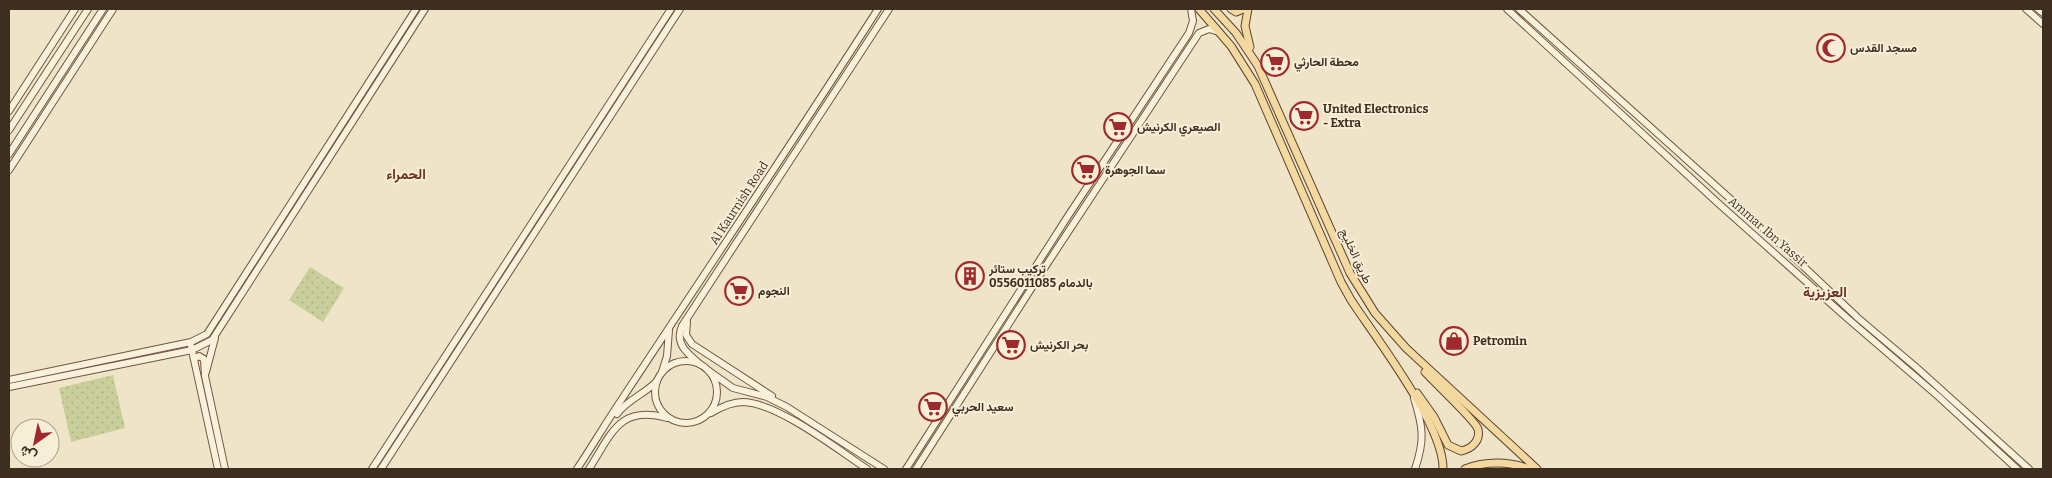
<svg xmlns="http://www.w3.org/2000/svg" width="2052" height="478" viewBox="0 0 2052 478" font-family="Bitter,Vazirmatn,serif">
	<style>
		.park { fill: url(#park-dots) }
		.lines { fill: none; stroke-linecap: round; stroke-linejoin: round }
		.secondary-casing { stroke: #6f573f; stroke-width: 8 }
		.primary-casing { stroke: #5b4430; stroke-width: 9 }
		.secondary { stroke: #faf1dc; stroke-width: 6 }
		.primary { stroke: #f3d9a0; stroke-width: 7 }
		.labels { text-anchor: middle; stroke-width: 4; stroke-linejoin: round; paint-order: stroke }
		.poi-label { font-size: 12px; font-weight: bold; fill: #3d2e20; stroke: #f7eed8; text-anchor: start }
		.street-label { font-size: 12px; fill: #3d2e20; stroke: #f7eed8 }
		.neighbourhood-label { font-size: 14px; font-weight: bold; fill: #6b2e1e; stroke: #f7eed8 }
	</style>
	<defs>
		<pattern id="park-dots" width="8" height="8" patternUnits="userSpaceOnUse" patternTransform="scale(1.25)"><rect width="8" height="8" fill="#c9cf9b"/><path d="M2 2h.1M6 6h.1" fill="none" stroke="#aeb285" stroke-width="1.8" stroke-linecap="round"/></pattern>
	</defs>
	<rect width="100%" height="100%" fill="#f0e4c8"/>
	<g class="park">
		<polygon points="310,267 344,288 323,322 289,300"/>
		<polygon points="113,375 125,428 71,442 59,388"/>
	</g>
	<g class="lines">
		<defs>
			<g id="secondary">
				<polyline points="1507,9 1719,204 1847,318 1939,397 2017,469"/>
				<polyline points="1519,9 1766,231 1858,318 1917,368 2029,469"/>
				<polyline points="2026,9 2043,24"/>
				<polyline points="2038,9 2043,13"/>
				<polyline points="9,111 75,9"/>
				<polyline points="9,130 88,9"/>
				<polyline points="9,154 103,9"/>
				<polyline points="9,170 113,9"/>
				<polyline points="687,322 686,335 692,344 772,396"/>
				<polyline points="191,346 218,469"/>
				<polyline points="194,359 199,356 204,359 205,376 225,469"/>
				<circle cx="686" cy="392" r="31"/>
				<path d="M701,365C688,354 674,344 682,326L889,9"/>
				<polyline points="709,371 733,388 767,397 787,407 884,469"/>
				<polyline points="206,372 215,338"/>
				<polyline points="662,372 667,356 669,330"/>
				<polyline points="9,380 191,342 207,334 416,9"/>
				<polyline points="9,387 192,350 212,340 425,9"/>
				<path d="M1414,398C1423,427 1425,440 1415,469"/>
				<path d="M711,413C721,407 731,402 743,402C778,403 837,449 867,469"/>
				<path d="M617,414C628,399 645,394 657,381"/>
				<polyline points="372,469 671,9"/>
				<polyline points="381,469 680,9"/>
				<path d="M577,469C591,448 604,426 618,405C705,273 793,142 878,9"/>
				<path d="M589,469C611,435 619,404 667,418"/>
				<polyline points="906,469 1068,216 1189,33 1193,21 1191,9"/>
				<polyline points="916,469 1047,264 1199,33 1209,29 1219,32"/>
			</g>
			<g id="primary">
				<path d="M1199,9L1231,46L1255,84L1341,282L1351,300C1376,338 1444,426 1443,469"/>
				<polyline points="1214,9 1236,33 1258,66 1350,273 1375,313 1406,348 1537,469"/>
				<polyline points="1231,9 1236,12 1243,9"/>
				<polyline points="1248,9 1245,26 1250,47"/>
				<path d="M1417,393L1434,417L1448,445L1461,451C1471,449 1481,441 1478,429C1475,420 1435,383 1425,372"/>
				<path d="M1465,469C1485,461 1509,461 1529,469"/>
			</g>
		</defs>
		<use href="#secondary" class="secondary-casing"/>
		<use href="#primary" class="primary-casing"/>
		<use href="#secondary" class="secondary"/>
		<use href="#primary" class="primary"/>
	</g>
	<defs>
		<symbol id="mosque-ring" viewBox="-11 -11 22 22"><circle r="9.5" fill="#f7eed8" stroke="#9e2a2b" stroke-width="1.5"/><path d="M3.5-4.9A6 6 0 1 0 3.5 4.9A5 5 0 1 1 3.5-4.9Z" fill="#9e2a2b"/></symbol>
		<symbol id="supermarket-ring" viewBox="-11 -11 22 22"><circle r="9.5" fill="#f7eed8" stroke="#9e2a2b" stroke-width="1.5"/><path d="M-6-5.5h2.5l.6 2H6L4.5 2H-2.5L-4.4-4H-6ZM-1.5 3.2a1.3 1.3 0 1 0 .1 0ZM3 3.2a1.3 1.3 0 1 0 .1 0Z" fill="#9e2a2b"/></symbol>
		<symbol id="building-ring" viewBox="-11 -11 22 22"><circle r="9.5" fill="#f7eed8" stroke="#9e2a2b" stroke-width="1.5"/><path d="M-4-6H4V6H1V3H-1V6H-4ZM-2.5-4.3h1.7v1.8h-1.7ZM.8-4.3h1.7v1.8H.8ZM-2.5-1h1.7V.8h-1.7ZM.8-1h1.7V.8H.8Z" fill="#9e2a2b"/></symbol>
		<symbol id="shop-ring" viewBox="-11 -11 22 22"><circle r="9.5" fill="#f7eed8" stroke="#9e2a2b" stroke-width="1.5"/><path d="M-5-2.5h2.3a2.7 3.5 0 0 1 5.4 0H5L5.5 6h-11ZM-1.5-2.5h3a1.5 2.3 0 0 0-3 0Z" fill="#9e2a2b"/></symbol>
	</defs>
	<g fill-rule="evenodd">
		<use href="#mosque-ring" x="1815" y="32" width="32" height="32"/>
		<use href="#supermarket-ring" x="1259" y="46" width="32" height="32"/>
		<use href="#supermarket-ring" x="1288" y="100" width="32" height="32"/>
		<use href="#supermarket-ring" x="1102" y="111" width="32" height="32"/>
		<use href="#supermarket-ring" x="1070" y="154" width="32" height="32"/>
		<use href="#building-ring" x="954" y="260" width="32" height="32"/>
		<use href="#supermarket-ring" x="723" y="275" width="32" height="32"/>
		<use href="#shop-ring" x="1438" y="325" width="32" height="32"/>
		<use href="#supermarket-ring" x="995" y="329" width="32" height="32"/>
		<use href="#supermarket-ring" x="917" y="391" width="32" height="32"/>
	</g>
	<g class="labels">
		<g class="poi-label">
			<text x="1850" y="52">مسجد القدس</text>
			<text x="1294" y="66">محطة الحارثي</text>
			<text x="1323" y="113">United Electronics<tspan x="1323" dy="14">- Extra</tspan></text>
			<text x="1137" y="131">الصيعري الكرنيش</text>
			<text x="1105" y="174">سما الجوهرة</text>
			<text x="989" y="273">تركيب ستائر<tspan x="989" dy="14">بالدمام 0556011085</tspan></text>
			<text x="758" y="295">النجوم</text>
			<text x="1473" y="345">Petromin</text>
			<text x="1030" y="349">بحر الكرنيش</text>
			<text x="952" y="411">سعيد الحربي</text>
		</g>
		<g class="street-label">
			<text transform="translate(739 203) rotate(-57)" y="4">Al Kaurnish Road</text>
			<text transform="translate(1768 232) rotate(41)" y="4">Ammar Ibn Yassir</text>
			<text transform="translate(1356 256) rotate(65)" y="4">طريق الخليج</text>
		</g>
		<g class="neighbourhood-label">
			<text x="406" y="179">الحمراء</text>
			<text x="1825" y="297">العزيزية</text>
		</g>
	</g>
	<rect width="2052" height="478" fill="none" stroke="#3d2e20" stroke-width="20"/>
	<g transform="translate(35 443) rotate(213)"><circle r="24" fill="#f7eed8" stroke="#ada18e"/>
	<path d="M0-4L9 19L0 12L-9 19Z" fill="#9e2a2b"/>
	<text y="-8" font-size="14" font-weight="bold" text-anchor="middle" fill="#3d2e20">ش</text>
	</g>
</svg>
